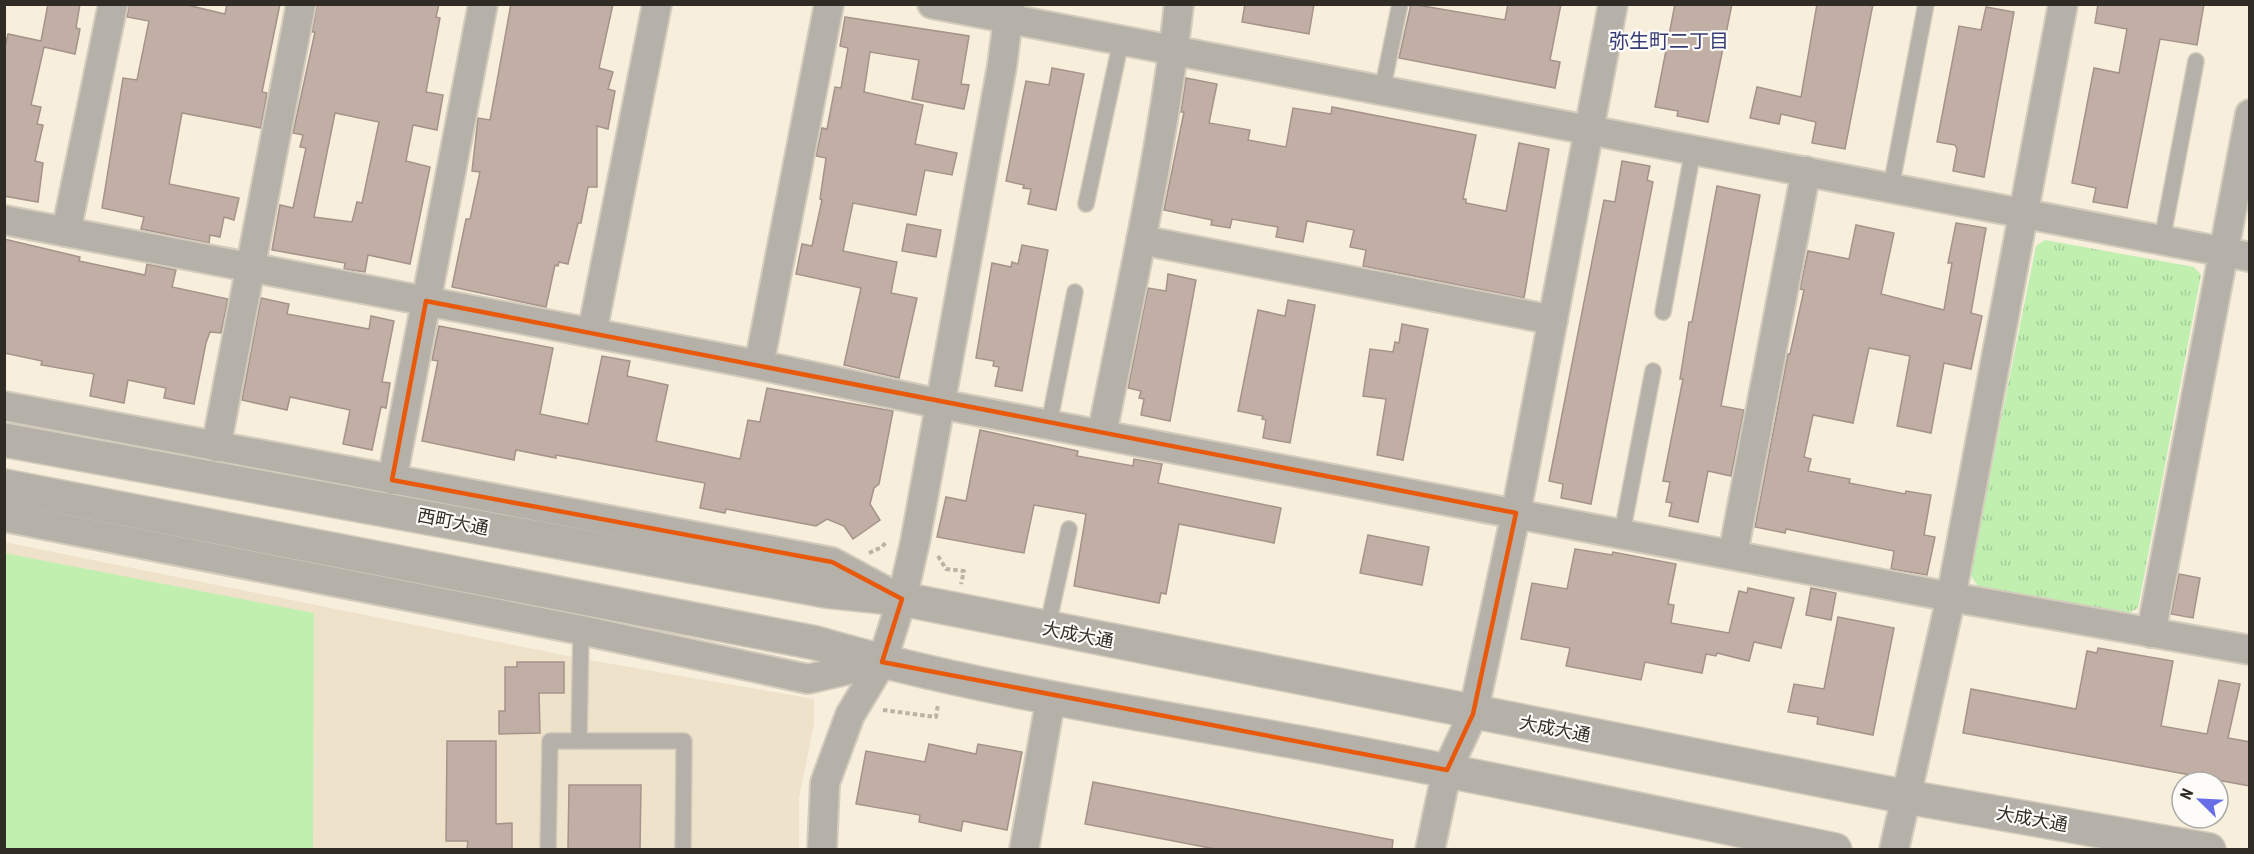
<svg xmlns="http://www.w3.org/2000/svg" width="2254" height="854" viewBox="0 0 2254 854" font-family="'Roboto Condensed','Noto Sans JP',sans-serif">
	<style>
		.built { fill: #efe2ca }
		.grass { fill: url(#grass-tufts) }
		.garden { fill: #c0efb0 }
		.building { fill: #c1aea4; stroke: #a59389; stroke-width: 1.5; fill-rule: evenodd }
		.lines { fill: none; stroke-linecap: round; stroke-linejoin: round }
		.service-casing { stroke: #d3cbbb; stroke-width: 18 }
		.minor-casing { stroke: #d3cbbb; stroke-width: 32 }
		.tertiary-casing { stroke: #d3cbbb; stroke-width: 36 }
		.path { stroke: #bbb3a5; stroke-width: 4; stroke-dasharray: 4.5 3; stroke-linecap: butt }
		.service { stroke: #b5b0a8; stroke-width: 15 }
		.minor { stroke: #b5b0a8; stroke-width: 28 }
		.tertiary { stroke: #b5b0a8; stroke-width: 33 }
		.marked { fill: none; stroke: #e8590c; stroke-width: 4.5; stroke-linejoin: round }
		.labels { text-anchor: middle; stroke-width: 4.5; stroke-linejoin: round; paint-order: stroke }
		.street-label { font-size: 18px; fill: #302c25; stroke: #fefcf9 }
		.neighbourhood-label { font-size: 20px; fill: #373b76; stroke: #fefcf9 }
	</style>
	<defs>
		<pattern id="grass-tufts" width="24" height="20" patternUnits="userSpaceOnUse" patternTransform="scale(1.5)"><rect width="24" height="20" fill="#c0efb0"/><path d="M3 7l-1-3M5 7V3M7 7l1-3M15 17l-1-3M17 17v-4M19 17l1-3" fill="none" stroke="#a5cd97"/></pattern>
	</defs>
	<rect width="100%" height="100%" fill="#f7eedc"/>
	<polygon class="built" points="4,542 583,659 814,699 814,724 799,798 799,849 5,849"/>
	<polygon class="grass" points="2045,240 2194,267 2201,275 2138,608 2129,613 1979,588 1970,574 2036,246"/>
	<polygon class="garden" points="4,553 314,613 313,849 5,849"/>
	<g class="building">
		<polygon points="48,4 80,4 76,28 80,29 75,54 44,47 31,105 41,107 37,124 43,125 35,161 43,163 38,202 4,196 4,51 8,34 41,41"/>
		<polygon points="129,4 183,4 225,14 227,4 280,4 262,92 267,93 261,128 182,113 169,184 239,198 234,220 224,217 220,237 210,235 209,243 141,229 144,217 102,208 123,78 137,80 149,21 127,17"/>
		<path d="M317,4H439L436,17L440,18L426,92L443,95L437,130L413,125L406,161L430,167L410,264L368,255L365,272L344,269L345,263L272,250L280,205L293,208L306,148L300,147L303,135L293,133L315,32H312ZM335,113L379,122L362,203L357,202L352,222L314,217Z"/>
		<polygon points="511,4 613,4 599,68 613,72 608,89 615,91 608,129 597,126 597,187 588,187 581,223 578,223 568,264 559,262 558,266 555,265 546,307 452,287 466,219 470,219 480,172 472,171 478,118 490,120"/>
		<polygon points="1245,4 1314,4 1309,34 1242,22"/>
		<polygon points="1411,4 1505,20 1508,4 1561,4 1550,60 1560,62 1555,88 1399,58"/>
		<polygon points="1675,4 1732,4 1708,122 1677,116 1678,111 1655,107"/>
		<polygon points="1817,4 1873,4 1845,149 1812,143 1816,122 1781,114 1779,124 1750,118 1757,87 1801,97"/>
		<polygon points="2098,4 2204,4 2197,45 2160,39 2127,208 2093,202 2096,188 2072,183 2094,68 2119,73 2127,29 2095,23"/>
		<polygon points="1986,7 2014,12 1984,177 1953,171 1957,149 1955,145 1937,142 1959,26 1981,30"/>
		<polygon points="845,17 969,36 961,84 969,85 964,109 912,99 919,60 870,52 864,92 923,105 915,144 957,153 952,175 925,170 916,215 853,203 843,251 897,262 891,293 917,298 899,378 844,365 861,288 796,274 802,244 812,246 822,200 820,199 826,158 816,156 822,128 827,129 835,87 841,88 848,48 840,46"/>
		<polygon points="1052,68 1084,74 1056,210 1028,204 1031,189 1023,188 1024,185 1006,181 1026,81 1049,85"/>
		<polygon points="1186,78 1217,84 1209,123 1250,130 1248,140 1286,147 1293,108 1331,114 1332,107 1476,135 1463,199 1466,199 1466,203 1506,211 1519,143 1549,149 1524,298 1363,266 1366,250 1350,247 1354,230 1307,221 1303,242 1276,237 1278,227 1232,219 1230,228 1211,225 1212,220 1164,210 1184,112 1181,112"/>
		<polygon points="1622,161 1650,166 1647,180 1653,182 1591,504 1561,498 1563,484 1549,481 1604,200 1615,202"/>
		<polygon points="1717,186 1760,195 1721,406 1744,410 1731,476 1708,471 1698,522 1669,516 1672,503 1666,502 1670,482 1663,481 1683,379 1680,379 1689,322 1692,322"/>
		<polygon points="1956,223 1986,228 1971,313 1982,316 1971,369 1944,363 1931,433 1897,426 1910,356 1869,348 1853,423 1813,415 1804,457 1811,459 1808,471 1850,479 1849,483 1905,494 1906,491 1931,495 1924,535 1935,537 1927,575 1891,569 1894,551 1786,529 1785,533 1755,527 1788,354 1790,354 1804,290 1800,289 1808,251 1849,259 1856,225 1894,233 1881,294 1944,310 1952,263 1948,263"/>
		<polygon points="907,224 941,230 936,257 902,251"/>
		<polygon points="4,239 80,257 79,261 145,275 147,264 176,270 172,287 228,299 221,333 210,332 206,343 194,404 164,398 166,388 128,380 124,403 90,396 94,374 41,365 42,361 4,353"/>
		<polygon points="1022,245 1048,250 1022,391 995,386 999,367 993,366 994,361 976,358 992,263 1011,267 1012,262 1018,264"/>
		<polygon points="1168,274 1196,280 1170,421 1141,415 1144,399 1139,398 1141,391 1128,388 1148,288 1166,291"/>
		<polygon points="261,298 289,304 287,314 369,329 371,316 394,321 382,382 390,383 386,408 381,407 372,450 343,444 350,410 290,397 287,410 242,400"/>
		<polygon points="1288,300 1315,305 1290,443 1263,438 1266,420 1262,419 1263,416 1238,411 1258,310 1285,316"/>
		<polygon points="1402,324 1428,329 1403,460 1377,455 1386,399 1363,396 1370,349 1393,352 1395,342 1399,343"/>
		<polygon points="439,326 553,348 540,414 588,424 602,356 630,361 627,376 668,385 656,441 740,459 748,420 760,422 767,388 893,411 879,484 874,488 870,504 880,520 853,539 844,526 827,519 816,526 726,509 725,513 700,508 705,483 556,455 556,458 516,450 514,460 422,441 438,361 432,360"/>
		<polygon points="980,430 1078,451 1077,456 1133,466 1134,459 1162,464 1158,483 1281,508 1274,543 1179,524 1166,594 1161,593 1159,603 1074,586 1086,514 1034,505 1024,553 937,537 946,497 966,501"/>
		<polygon points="1368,535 1429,547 1422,585 1360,573"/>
		<polygon points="1575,549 1612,555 1613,552 1676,564 1668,604 1674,605 1671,623 1729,633 1739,591 1747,593 1748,588 1794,598 1781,648 1754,642 1749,661 1717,653 1716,656 1706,654 1702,673 1645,662 1641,680 1566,666 1570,648 1521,639 1532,583 1567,589"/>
		<polygon points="2179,574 2200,578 2193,618 2171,614"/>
		<polygon points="1811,588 1836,593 1831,620 1806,615"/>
		<polygon points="1838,617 1894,628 1873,735 1817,724 1818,717 1788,712 1794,684 1824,689"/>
		<polygon points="2098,648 2173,661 2161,726 2207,734 2219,680 2240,684 2228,738 2250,742 2250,786 1963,733 1971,689 2076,709 2087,651 2097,653"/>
		<polygon points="517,662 564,662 564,693 539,693 540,733 499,734 499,711 505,711 505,667 517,667"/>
		<polygon points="447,741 496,741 496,824 512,823 512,849 467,849 468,841 446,841"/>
		<polygon points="929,744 976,754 978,744 1022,752 1007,830 963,821 961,831 919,822 920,815 856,804 866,751 925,762"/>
		<polygon points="1093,782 1393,840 1392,849 1215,849 1085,824"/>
		<polygon points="569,785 641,785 640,849 568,849"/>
	</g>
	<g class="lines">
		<defs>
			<g id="service">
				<polyline points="1382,91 1400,4"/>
				<polyline points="1891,187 1926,4"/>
				<polyline points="1086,204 1121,41"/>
				<polyline points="2162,240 2196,61"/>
				<polyline points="1663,312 1693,150"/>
				<polyline points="1049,424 1075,292"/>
				<polyline points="1622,533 1653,371"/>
				<polyline points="1047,629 1069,529"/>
				<polyline points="581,630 579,741 684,741 683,850"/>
				<polyline points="548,850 550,741 579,741"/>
			</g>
			<g id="minor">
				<polyline points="932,4 2250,257"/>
				<polyline points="4,220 759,365 940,404 1951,597 2250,650"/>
				<polyline points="66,232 113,4"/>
				<polyline points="1141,240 1553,320"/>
				<polyline points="592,333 657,4"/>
				<polyline points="759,365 829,4"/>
				<polyline points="4,406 832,562 895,596"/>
				<path d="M1102,434C1130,292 1163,149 1179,4"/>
				<polyline points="216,447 301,4"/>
				<polyline points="392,480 483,4"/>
				<polyline points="4,517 581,630 808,679 882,662"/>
				<polyline points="1733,554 1806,171"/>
				<polyline points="2151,633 2250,114"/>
				<polyline points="822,850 825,783 850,715 882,662 902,599 915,542 1002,66 1010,4"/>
				<polyline points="1024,850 1051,697"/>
				<polyline points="1430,850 1447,770 1473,714 1516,513 1613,4"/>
				<polyline points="1894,850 1951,597 2063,4"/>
			</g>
			<g id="tertiary">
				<polyline points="4,440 826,591 902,599 1907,797 2209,850"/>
				<path d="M4,486L816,643C974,689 1139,713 1302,743C1480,776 1657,813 1835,850"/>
			</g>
		</defs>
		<use href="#service" class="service-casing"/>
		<use href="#minor" class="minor-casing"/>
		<use href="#tertiary" class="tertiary-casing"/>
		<g class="path">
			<polyline points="869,553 882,547 887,541"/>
			<polyline points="938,556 946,569 964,571 961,584"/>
			<polyline points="883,710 936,717 938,704"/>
		</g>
		<use href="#service" class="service"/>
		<use href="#minor" class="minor"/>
		<use href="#tertiary" class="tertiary"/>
	</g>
	<path class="marked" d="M426,301L1516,513L1473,714L1447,770L882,662L902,599L832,562L392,480Z"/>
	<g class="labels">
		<g class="street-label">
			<text transform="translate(453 522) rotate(11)" y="6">西町大通</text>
			<text transform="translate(1078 635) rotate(11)" y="6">大成大通</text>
			<text transform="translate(1555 729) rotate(11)" y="6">大成大通</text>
			<text transform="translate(2032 819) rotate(10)" y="6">大成大通</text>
		</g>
		<g class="neighbourhood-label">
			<text x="1669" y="48">弥生町二丁目</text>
		</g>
	</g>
	<rect width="2254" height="854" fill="none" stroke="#302c25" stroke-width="12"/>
	<g transform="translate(2200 800) rotate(294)"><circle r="28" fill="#fefcf9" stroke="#aca9a4" stroke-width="1.5"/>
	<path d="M0-4.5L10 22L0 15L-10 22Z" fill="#676de6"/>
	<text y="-9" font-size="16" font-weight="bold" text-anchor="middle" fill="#302c25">N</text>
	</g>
</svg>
